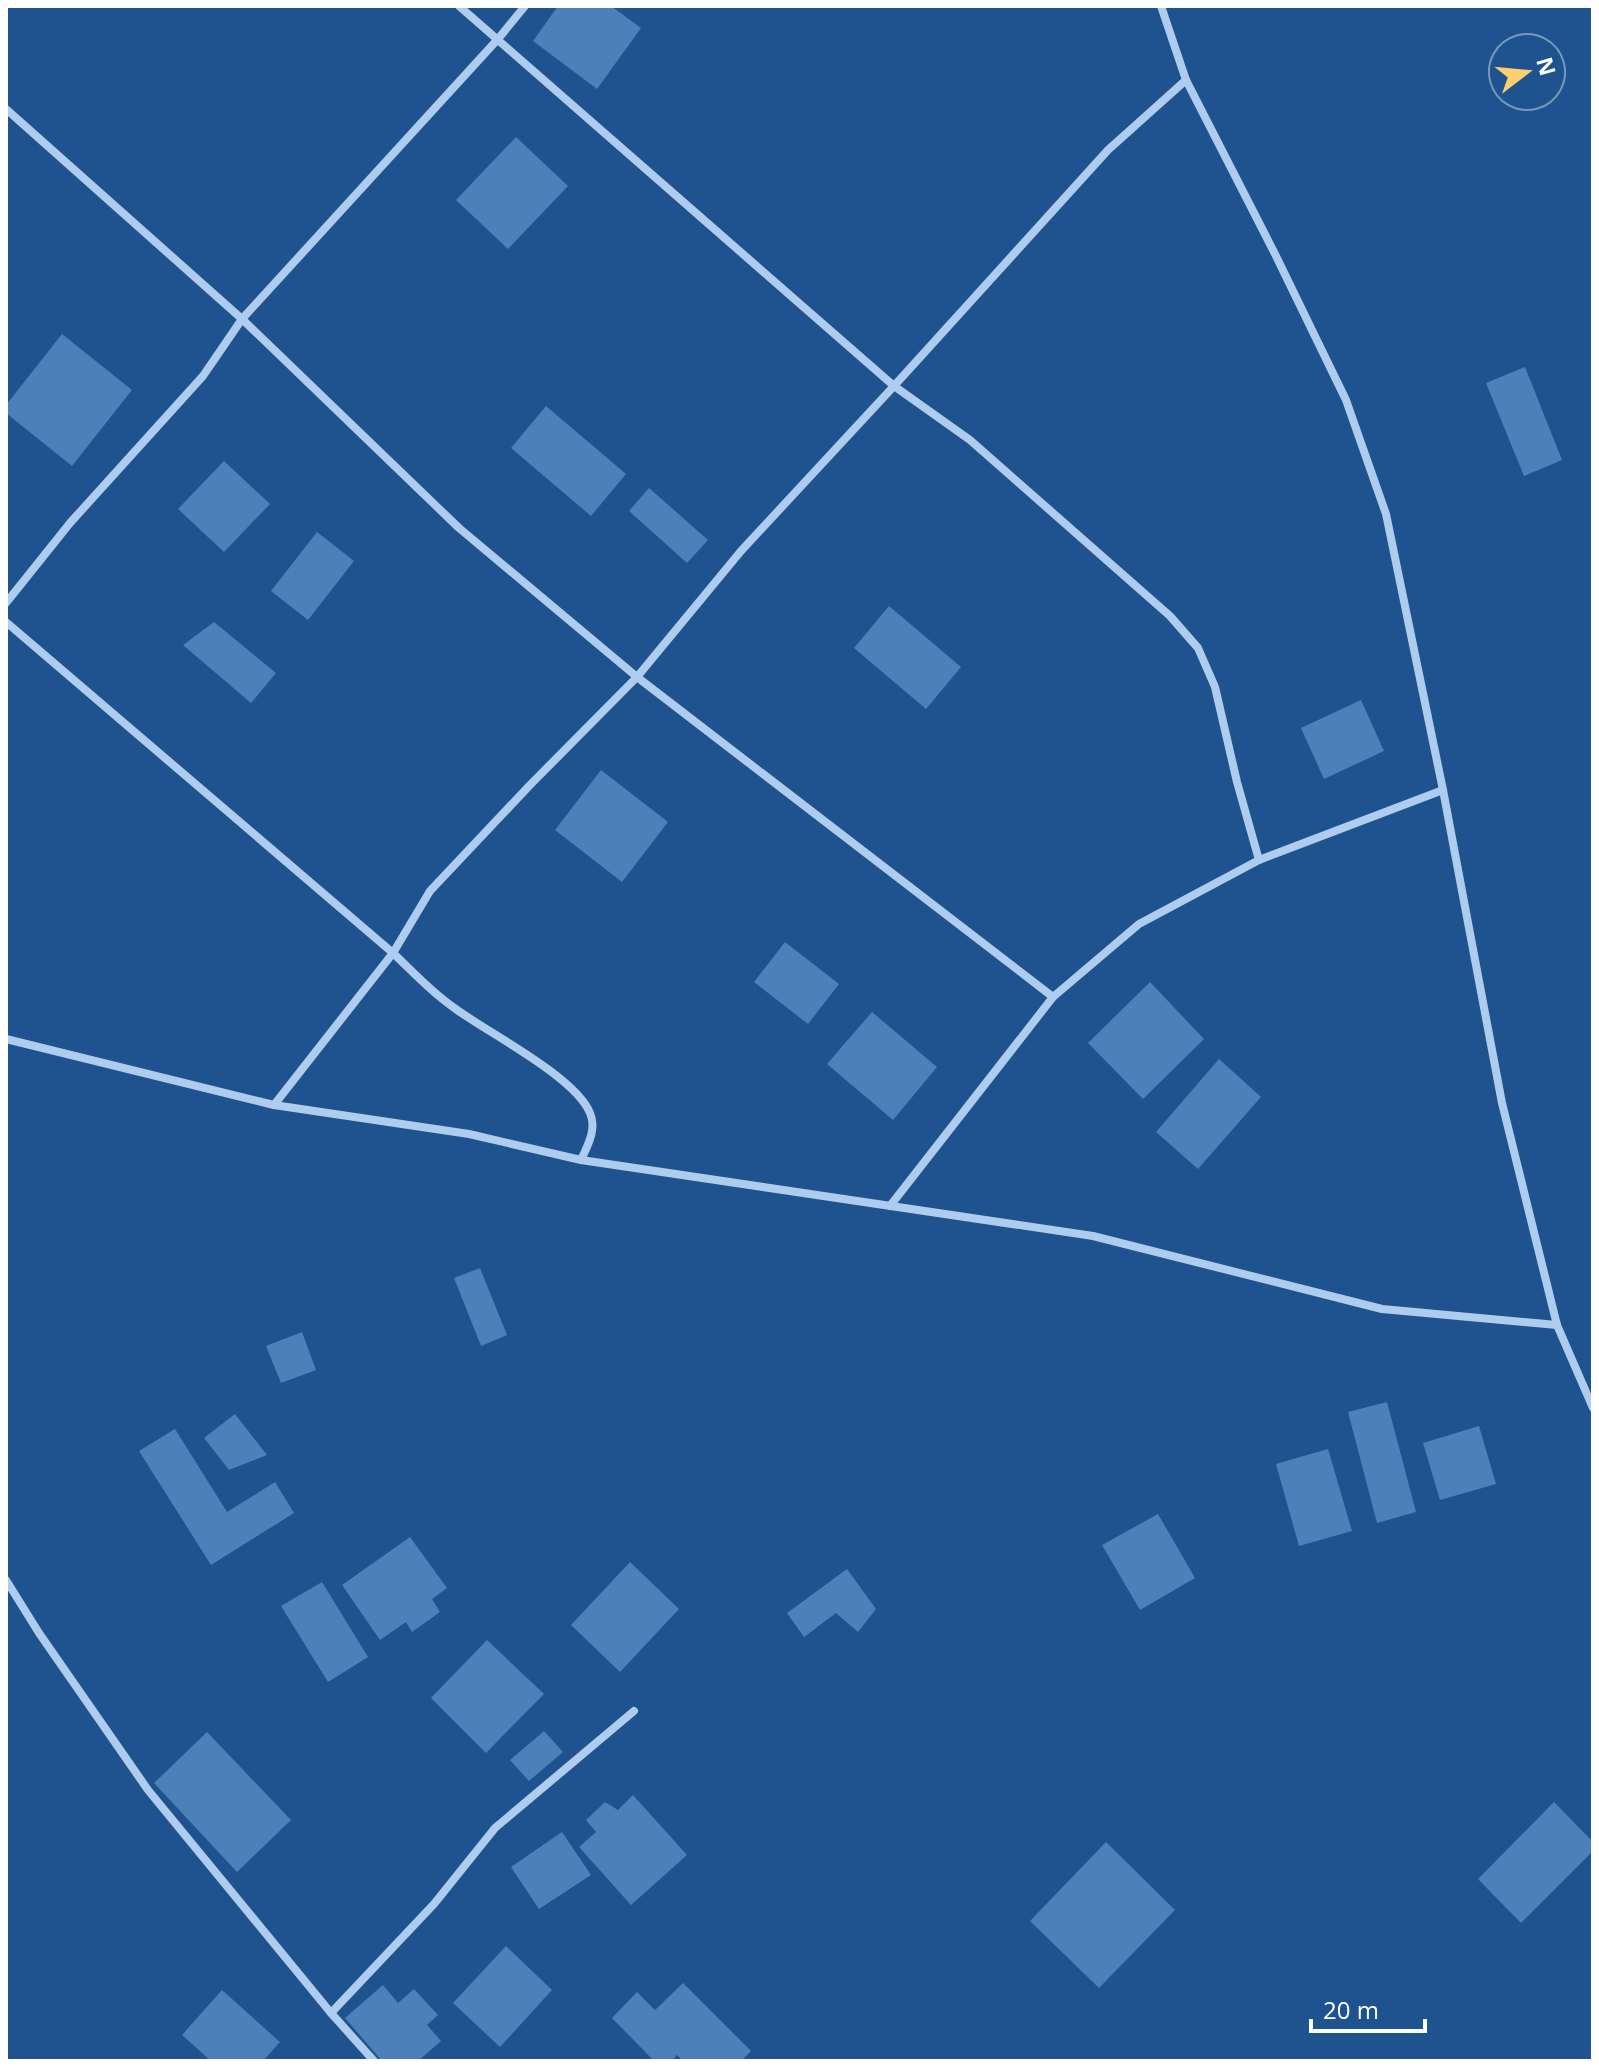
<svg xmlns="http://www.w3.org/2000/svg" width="1599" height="2067" viewBox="0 0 1599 2067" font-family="'Open Sans',sans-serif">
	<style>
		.building { fill: #4b80b8 }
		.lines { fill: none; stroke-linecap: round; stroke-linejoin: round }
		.street { stroke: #aecced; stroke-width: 8 }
	</style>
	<rect width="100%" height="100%" fill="#1f538f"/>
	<g class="building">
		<polygon points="558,6 611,6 641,28 597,89 533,41"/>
		<polygon points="516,137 568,186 508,249 456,200"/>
		<polygon points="62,334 132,390 72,466 6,413 6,405"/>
		<polygon points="1525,367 1562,460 1524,476 1486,383"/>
		<polygon points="546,406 626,474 591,516 511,448"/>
		<polygon points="224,461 270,504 224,552 178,509"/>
		<polygon points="649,488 708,540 687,563 629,511"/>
		<polygon points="317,532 354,561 308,620 271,591"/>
		<polygon points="889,606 961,667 926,709 854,648"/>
		<polygon points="214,622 276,673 251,703 183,645"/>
		<polygon points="1361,700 1384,751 1324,779 1301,728"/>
		<polygon points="601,770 668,822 622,882 555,830"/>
		<polygon points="785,942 839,984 808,1024 754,982"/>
		<polygon points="1150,982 1204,1039 1143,1099 1088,1043"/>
		<polygon points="872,1012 937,1067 893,1120 827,1064"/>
		<polygon points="1219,1059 1261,1097 1198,1169 1156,1132"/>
		<polygon points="480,1268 507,1335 481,1346 454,1278"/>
		<polygon points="302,1332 316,1370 281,1383 266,1346"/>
		<polygon points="1387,1402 1416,1512 1377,1523 1348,1412"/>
		<polygon points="235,1414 267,1455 229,1470 204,1438"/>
		<polygon points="1479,1426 1496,1484 1440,1500 1423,1443"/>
		<polygon points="175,1429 227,1512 275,1482 294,1513 211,1565 139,1451"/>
		<polygon points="1328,1449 1352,1531 1299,1546 1276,1464"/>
		<polygon points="1158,1514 1195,1578 1140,1610 1102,1545"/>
		<polygon points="410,1537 447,1588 432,1599 440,1612 412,1632 406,1622 380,1640 342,1585"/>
		<polygon points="630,1562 679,1609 620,1672 571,1625"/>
		<polygon points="847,1569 876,1609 858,1632 836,1613 804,1637 787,1613"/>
		<polygon points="322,1582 368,1657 328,1682 281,1606"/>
		<polygon points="487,1640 544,1694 486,1753 431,1698"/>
		<polygon points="544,1731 563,1752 529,1781 510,1760"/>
		<polygon points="207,1732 291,1820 237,1872 154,1783"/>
		<polygon points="633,1795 687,1855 631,1905 579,1847 596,1832 586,1820 605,1802 618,1810"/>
		<polygon points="1554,1802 1593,1842 1593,1851 1521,1923 1478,1879"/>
		<polygon points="562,1832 591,1875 539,1909 511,1867"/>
		<polygon points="1106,1842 1175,1910 1099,1988 1030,1921"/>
		<polygon points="506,1946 552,1990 500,2047 453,2003"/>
		<polygon points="683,1983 751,2051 741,2061 683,2061 677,2055 671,2061 654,2061 612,2018 637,1992 655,2010"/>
		<polygon points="383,1985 398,2003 414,1989 438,2015 427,2025 441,2041 418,2061 382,2061 345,2018"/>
		<polygon points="222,1990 280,2042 263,2061 211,2061 182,2035"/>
	</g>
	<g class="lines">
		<g class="street">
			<polyline points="459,6 894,386 970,440 1170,616 1198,648 1215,687 1237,782 1259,860"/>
			<polyline points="1161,6 1186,80 1275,254 1346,400 1386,514 1443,790 1502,1103 1557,1325 1593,1408"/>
			<polyline points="6,109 242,319 459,528 637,677 1053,997"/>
			<polyline points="6,603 70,523 203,376 242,319 498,39 525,6"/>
			<path d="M6,622L393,953C412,971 431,992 453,1007C486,1032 575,1076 590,1113C597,1129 588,1145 581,1160"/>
			<polyline points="6,1039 274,1105 469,1134 581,1160 1093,1236 1382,1309 1557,1325"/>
			<polyline points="274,1105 393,953 430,891 530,785 637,677 741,551 894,386 1108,150 1186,80"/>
			<polyline points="890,1206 1053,997 1139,924 1259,860 1443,790"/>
			<polyline points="6,1580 39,1633 148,1790 331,2013 374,2061"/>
			<polyline points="331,2013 434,1904 495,1828 634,1711"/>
		</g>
	</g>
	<rect width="1599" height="2067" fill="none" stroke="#ffffff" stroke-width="16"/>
	<g transform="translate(1527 72) rotate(74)"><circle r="38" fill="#1f538f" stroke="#7998bc" stroke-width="2"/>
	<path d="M0-6L14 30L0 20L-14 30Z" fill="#fbce6e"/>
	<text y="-12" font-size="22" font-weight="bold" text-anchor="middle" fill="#ffffff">N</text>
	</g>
	<path d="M1311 2019v12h114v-12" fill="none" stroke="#ffffff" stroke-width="4"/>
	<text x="1323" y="2019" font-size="24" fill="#ffffff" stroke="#1f538f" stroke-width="6" paint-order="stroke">20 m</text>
</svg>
